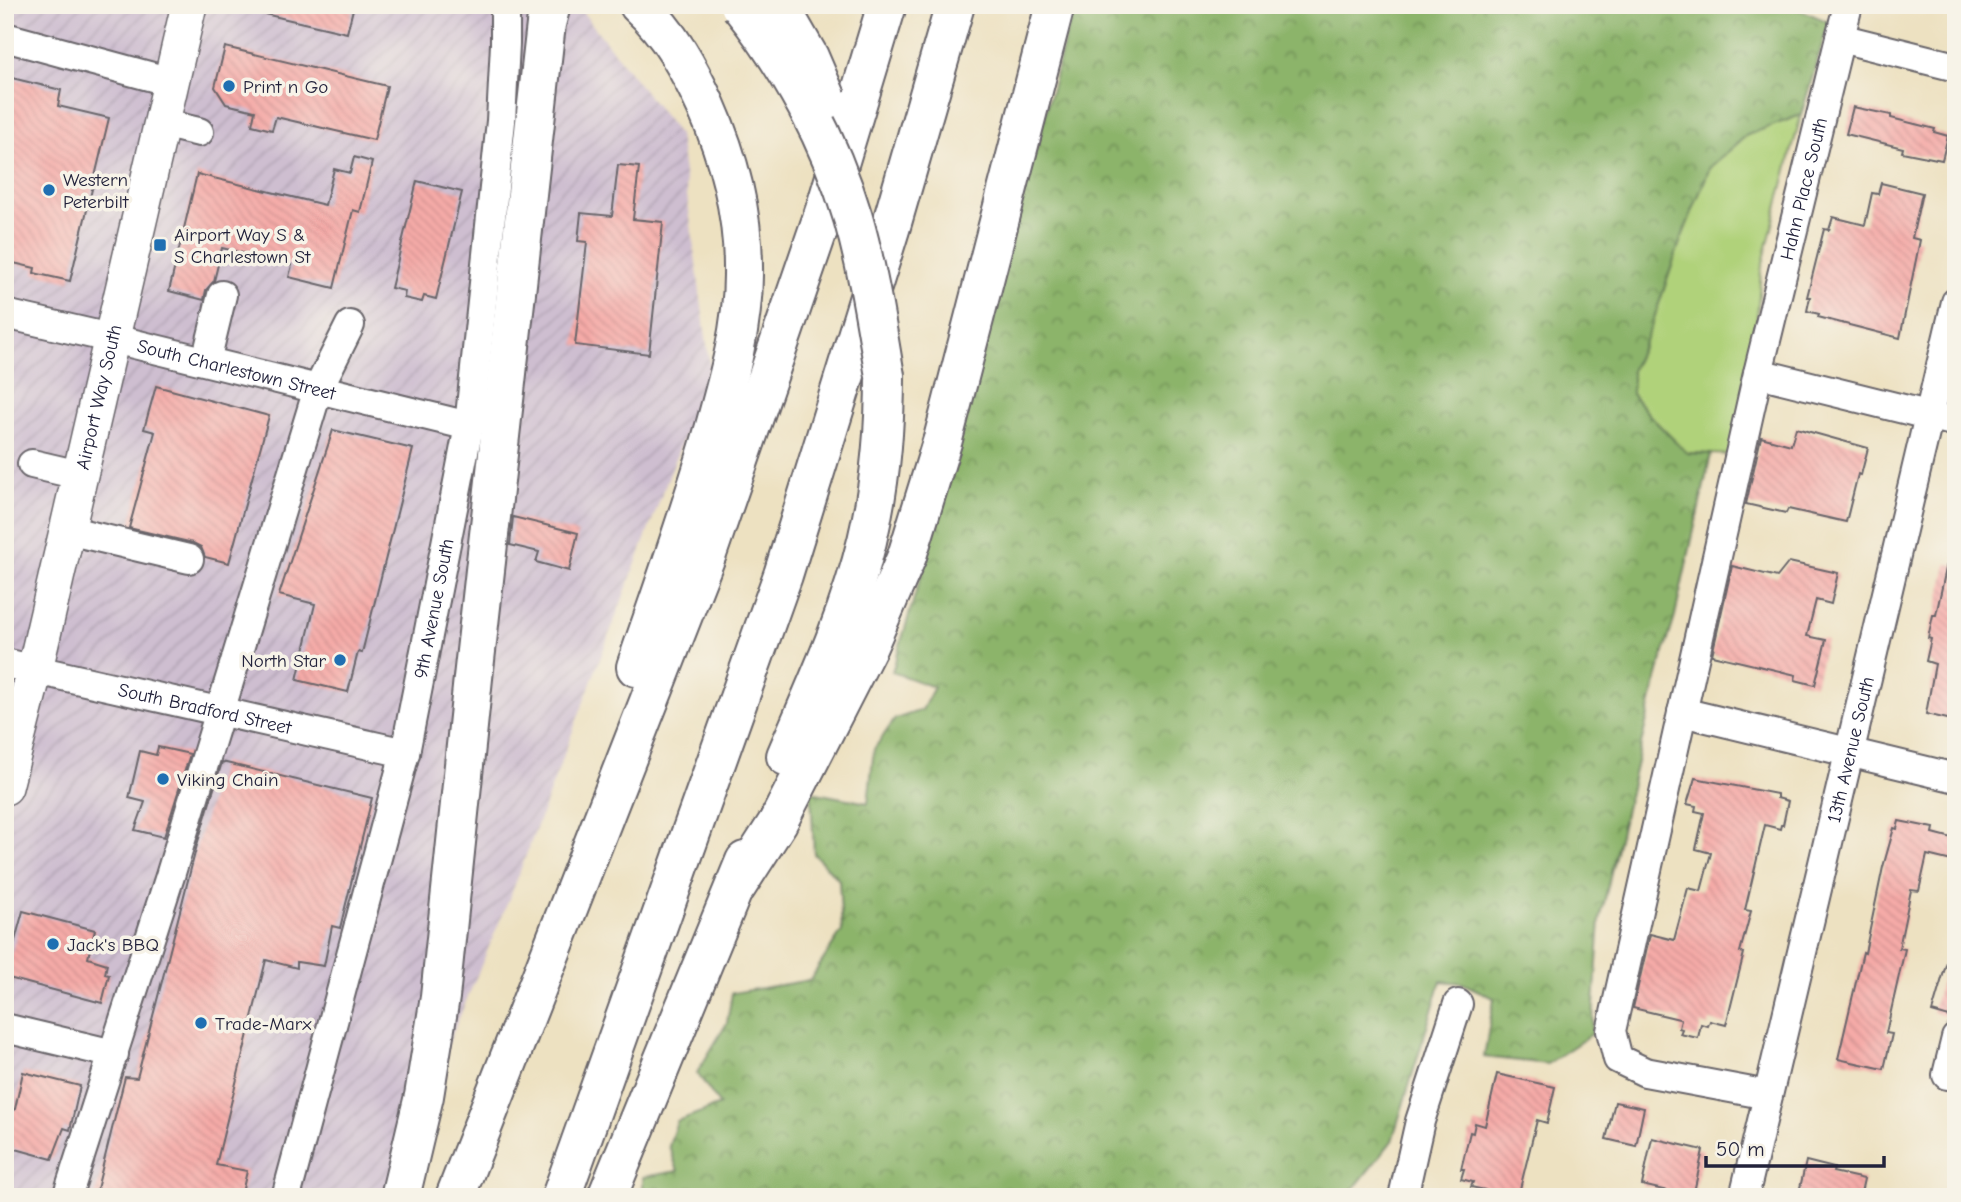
<svg xmlns="http://www.w3.org/2000/svg" width="1961" height="1202" viewBox="0 0 1961 1202" font-family="'Comic Neue',sans-serif">
	<style>
		.industrial { fill: url(#industrial-furrows) }
		.grass { fill: #b0d27a; stroke: #697a5a; stroke-width: 2 }
		.forest { fill: url(#forest-crowns); stroke: #576b52; stroke-width: 2 }
		.building { fill: url(#building-back-hatch) }
		.lines { fill: none; stroke-linecap: round; stroke-linejoin: round }
		.minor-casing { stroke: #69656a; stroke-width: 32 }
		.major-casing { stroke: #69656a; stroke-width: 38 }
		.highway-casing { stroke: #69656a; stroke-width: 42 }
		.minor { stroke: #fff; stroke-width: 28 }
		.major { stroke: #fff; stroke-width: 35 }
		.highway { stroke: #fff; stroke-width: 38 }
		.highway-bridge-casing { stroke: #69656a; stroke-width: 42; stroke-linecap: butt }
		.highway-bridge { stroke: #fff; stroke-width: 38 }
		.poi-dot { fill: #1f6fb2; stroke: #f7f3e8; stroke-width: 2.5 }
		.labels { text-anchor: middle; stroke-width: 7; stroke-linejoin: round; paint-order: stroke }
		.poi-label { font-size: 19px; fill: #22223b; stroke: #f7f3e8; text-anchor: start }
		.street-label { font-size: 19px; fill: #22223b; stroke: #f7f3e8 }
	</style>
	<defs>
		<pattern id="industrial-furrows" width="10" height="10" patternUnits="userSpaceOnUse" patternTransform="scale(1.75)"><rect width="10" height="10" fill="#cebed0"/><path d="M-1 1l2-2M0 10L10 0M9 11l2-2" fill="none" stroke="#b1a3b4"/></pattern>
		<pattern id="forest-crowns" width="20" height="18" patternUnits="userSpaceOnUse" patternTransform="scale(1.75)"><rect width="20" height="18" fill="#8cb46a"/><path d="M2 6a3 3 0 1 1 6 0M12 15a3 3 0 1 1 6 0" fill="none" stroke="#729258"/></pattern>
		<pattern id="building-back-hatch" width="6" height="6" patternUnits="userSpaceOnUse" patternTransform="scale(1.75)"><rect width="6" height="6" fill="#f5aaa7"/><path d="M-1 5l2 2M0 0l6 6M5-1l2 2" fill="none" stroke="#d29291"/></pattern>
	</defs>
	<rect width="100%" height="100%" fill="#f7f3e8"/>
	<filter id="ink" filterUnits="userSpaceOnUse"><feTurbulence type="fractalNoise" baseFrequency=".0143" numOctaves="2"/><feDisplacementMap in="SourceGraphic" scale="14" xChannelSelector="R" yChannelSelector="G"/><feConvolveMatrix kernelMatrix="1 2 1 2 8 2 1 2 1" color-interpolation-filters="sRGB"/></filter>
	<filter id="wash" filterUnits="userSpaceOnUse"><feTurbulence type="fractalNoise" baseFrequency=".00686" numOctaves="4" result="noise"/><feDisplacementMap in="SourceGraphic" scale="28" xChannelSelector="R" yChannelSelector="G"/><feGaussianBlur stdDeviation="1.57" result="paint"/><feColorMatrix in="noise" values="0 0 0 0 0 0 0 0 0 0 0 0 0 0 0 0 0 1.4 0 .05"/><feComposite in="paint" operator="in"/></filter>
	<g filter="url(#wash)">
		<rect width="100%" height="100%" fill="#ede1c1"/>
		<polygon class="industrial" points="5,5 577,5 679,135 710,367 514,887 384,1197 5,1197"/>
		<polygon class="grass" points="1801,115 1761,271 1752,374 1734,455 1687,453 1650,416 1632,394 1632,369 1651,327 1680,242 1710,167 1747,135"/>
		<polygon class="forest" points="1074,5 1789,5 1829,22 1801,115 1747,135 1710,167 1680,242 1651,327 1632,369 1632,394 1650,416 1687,453 1711,454 1674,620 1658,672 1600,920 1592,1034 1547,1064 1484,1057 1494,998 1462,983 1441,981 1392,1141 1347,1197 643,1197 643,1177 678,1171 669,1146 677,1121 720,1105 697,1073 727,1023 732,993 810,980 842,931 839,880 814,854 811,792 868,803 874,749 895,719 922,710 934,687 892,672 936,525"/>
		<g id="blocks">
			<g class="building">
				<polygon points="261,5 354,5 347,33 260,13"/>
				<polygon points="225,47 387,86 374,140 276,117 272,130 252,125 255,111 226,104 215,87"/>
				<polygon points="12,78 61,90 58,106 109,118 70,281 34,273 35,268 5,261 5,93 8,94"/>
				<polygon points="1853,107 1891,115 1891,118 1935,129 1934,132 1948,136 1942,160 1902,152 1903,148 1846,134"/>
				<polygon points="354,157 372,162 360,212 353,210 334,288 289,277 292,265 222,248 214,281 206,290 204,300 169,291 197,174 325,205 334,169 350,173"/>
				<polygon points="618,165 639,167 633,219 663,222 649,354 575,345 587,242 578,241 581,213 612,216"/>
				<polygon points="417,181 462,192 436,299 424,296 422,302 404,298 405,291 391,288"/>
				<polygon points="1881,183 1922,193 1912,238 1920,240 1900,338 1818,317 1819,314 1807,311 1810,297 1807,297 1824,229 1829,230 1833,217 1865,225 1872,193 1878,194"/>
				<polygon points="156,386 269,416 229,563 205,557 201,547 193,543 129,528 155,432 144,429"/>
				<polygon points="1796,428 1868,448 1861,475 1858,474 1846,522 1788,509 1786,513 1746,504 1761,437 1791,445"/>
				<polygon points="333,430 413,449 362,653 358,652 348,692 297,680 315,604 279,595"/>
				<polygon points="513,517 578,533 569,571 536,562 539,552 510,545"/>
				<polygon points="1789,562 1838,573 1831,604 1816,600 1807,636 1826,640 1815,685 1795,680 1796,675 1712,655 1732,566 1777,577"/>
				<polygon points="1947,564 1956,565 1956,721 1926,714 1935,664 1926,661 1931,639 1928,638 1933,615 1936,615"/>
				<polygon points="158,747 190,754 164,837 135,830 145,802 129,798 140,751 156,755"/>
				<polygon points="222,762 372,798 340,928 332,926 324,966 297,962 297,968 266,960 216,1165 247,1171 241,1197 95,1197 125,1077 137,1078 197,845"/>
				<polygon points="1695,778 1777,794 1777,798 1788,801 1783,825 1781,825 1780,829 1765,825 1745,910 1751,911 1740,952 1744,953 1726,1025 1710,1021 1708,1026 1701,1024 1698,1038 1680,1034 1682,1029 1679,1028 1681,1020 1679,1019 1633,1008 1650,934 1674,940 1688,888 1701,891 1711,853 1696,849 1704,813 1695,811 1696,806 1687,804"/>
				<polygon points="1899,821 1934,828 1933,833 1956,839 1956,862 1927,855 1919,891 1911,890 1899,948 1905,949 1886,1033 1892,1034 1884,1069 1838,1059 1863,952 1865,953 1883,867 1894,828 1897,829"/>
				<polygon points="23,911 95,930 88,958 107,964 105,974 109,975 102,1003 5,977"/>
				<polygon points="1951,948 1956,949 1956,1019 1932,1012"/>
				<polygon points="23,1072 80,1086 70,1130 64,1128 52,1159 5,1146 5,1114 15,1109"/>
				<polygon points="1497,1074 1555,1087 1547,1123 1537,1120 1518,1197 1483,1197 1485,1190 1471,1187 1473,1182 1461,1179 1464,1169 1461,1169 1470,1132 1473,1133 1475,1123 1485,1126"/>
				<polygon points="1615,1102 1644,1108 1636,1146 1606,1139"/>
				<polygon points="1652,1138 1703,1150 1693,1197 1642,1185"/>
				<polygon points="1806,1161 1834,1168 1833,1172 1864,1179 1860,1197 1798,1197"/>
			</g>
		</g>
	</g>
	<g filter="url(#ink)">
		<use href="#blocks" fill-opacity="0" stroke="#69656a" stroke-width="2"/>
		<g class="lines">
			<defs>
				<g id="minor">
					<polyline points="5,37 171,82"/>
					<polyline points="1840,38 1956,67"/>
					<polyline points="161,123 199,132"/>
					<path id="s1" d="M5,314L110,338L469,426"/>
					<polyline points="206,361 222,295"/>
					<polyline points="1758,373 1956,422"/>
					<polyline points="32,464 79,475"/>
					<polyline points="67,530 189,559"/>
					<path id="s2" d="M5,663L405,753"/>
					<polyline points="1682,712 1956,778"/>
					<polyline points="5,1028 114,1054"/>
					<polyline points="1947,1075 1956,1038"/>
					<path id="s3" d="M1768,1095L1645,1072L1618,1059L1611,1031L1758,373L1848,5"/>
					<polyline points="67,1197 170,876 318,389 350,325"/>
					<path id="s4" d="M286,1197L405,753L469,426L501,121L505,44V5"/>
					<polyline points="1403,1197 1420,1121 1458,1004"/>
					<path id="s5" d="M1744,1197L1956,302"/>
				</g>
				<g id="major">
					<path id="s6" d="M5,787L35,669L189,5"/>
				</g>
				<g id="highway">
					<path d="M636,667C663,588 691,511 714,430C728,380 743,328 743,275C744,216 730,160 706,106C689,69 670,33 639,5"/>
					<path d="M786,756C816,686 849,615 867,541C880,486 885,432 885,376"/>
					<polyline points="737,886 778,822 868,646 907,556 943,439 1055,5"/>
					<polyline points="400,1197 424,1096 440,997 473,678 546,24 551,5"/>
					<polyline points="455,1197 708,551 825,210 887,5"/>
					<polyline points="561,1197 783,575 891,226 955,5"/>
					<polyline points="607,1197 745,861"/>
				</g>
			</defs>
			<use href="#minor" class="minor-casing"/>
			<use href="#major" class="major-casing"/>
			<use href="#highway" class="highway-casing"/>
			<use href="#minor" class="minor"/>
			<use href="#major" class="major"/>
			<use href="#highway" class="highway"/>
			<defs>
				<g id="highway-bridge">
					<path d="M740,5C790,67 830,141 853,218C868,270 876,323 885,376"/>
					<polyline points="779,5 809,57 827,99"/>
				</g>
			</defs>
			<use href="#highway-bridge" class="highway-bridge-casing"/>
			<use href="#highway-bridge" class="highway-bridge"/>
		</g>
	</g>
	<g class="poi-dot">
		<circle cx="229" cy="86" r="7"/>
		<circle cx="49" cy="190" r="7"/>
		<rect x="153" y="238" width="14" height="14" rx="3.5"/>
		<circle cx="340" cy="660" r="7"/>
		<circle cx="163" cy="779" r="7"/>
		<circle cx="53" cy="944" r="7"/>
		<circle cx="201" cy="1023" r="7"/>
	</g>
	<g class="labels">
		<g class="poi-label">
			<text x="243" y="93">Print n Go</text>
			<text x="63" y="186">Western<tspan x="63" dy="22">Peterbilt</tspan></text>
			<text x="174" y="241">Airport Way S &amp;<tspan x="174" dy="22">S Charlestown St</tspan></text>
			<text x="326" y="667" text-anchor="end">North Star</text>
			<text x="177" y="786">Viking Chain</text>
			<text x="67" y="951">Jack's BBQ</text>
			<text x="215" y="1030">Trade-Marx</text>
		</g>
		<g class="street-label">
			<text dy="7" stroke="none"><textPath href="#s3" startOffset="1048">Hahn Place South</textPath></text>
			<text dy="7" stroke="none"><textPath href="#s1" startOffset="238">South Charlestown Street</textPath></text>
			<text dy="7" stroke="none"><textPath href="#s6" startOffset="401">Airport Way South</textPath></text>
			<text dy="7" stroke="none"><textPath href="#s4" startOffset="607">9th Avenue South</textPath></text>
			<text dy="7" stroke="none"><textPath href="#s2" startOffset="205">South Bradford Street</textPath></text>
			<text dy="7" stroke="none"><textPath href="#s5" startOffset="460">13th Avenue South</textPath></text>
		</g>
	</g>
	<rect width="1961" height="1202" fill="none" stroke="#f7f3e8" stroke-width="28"/>
	<path d="M1706 1156v10h178v-10" fill="none" stroke="#22223b" stroke-width="3.5"/>
	<text x="1716" y="1156" font-size="21" fill="#22223b" stroke="#f7f3e8" stroke-width="5" paint-order="stroke">50 m</text>
</svg>
